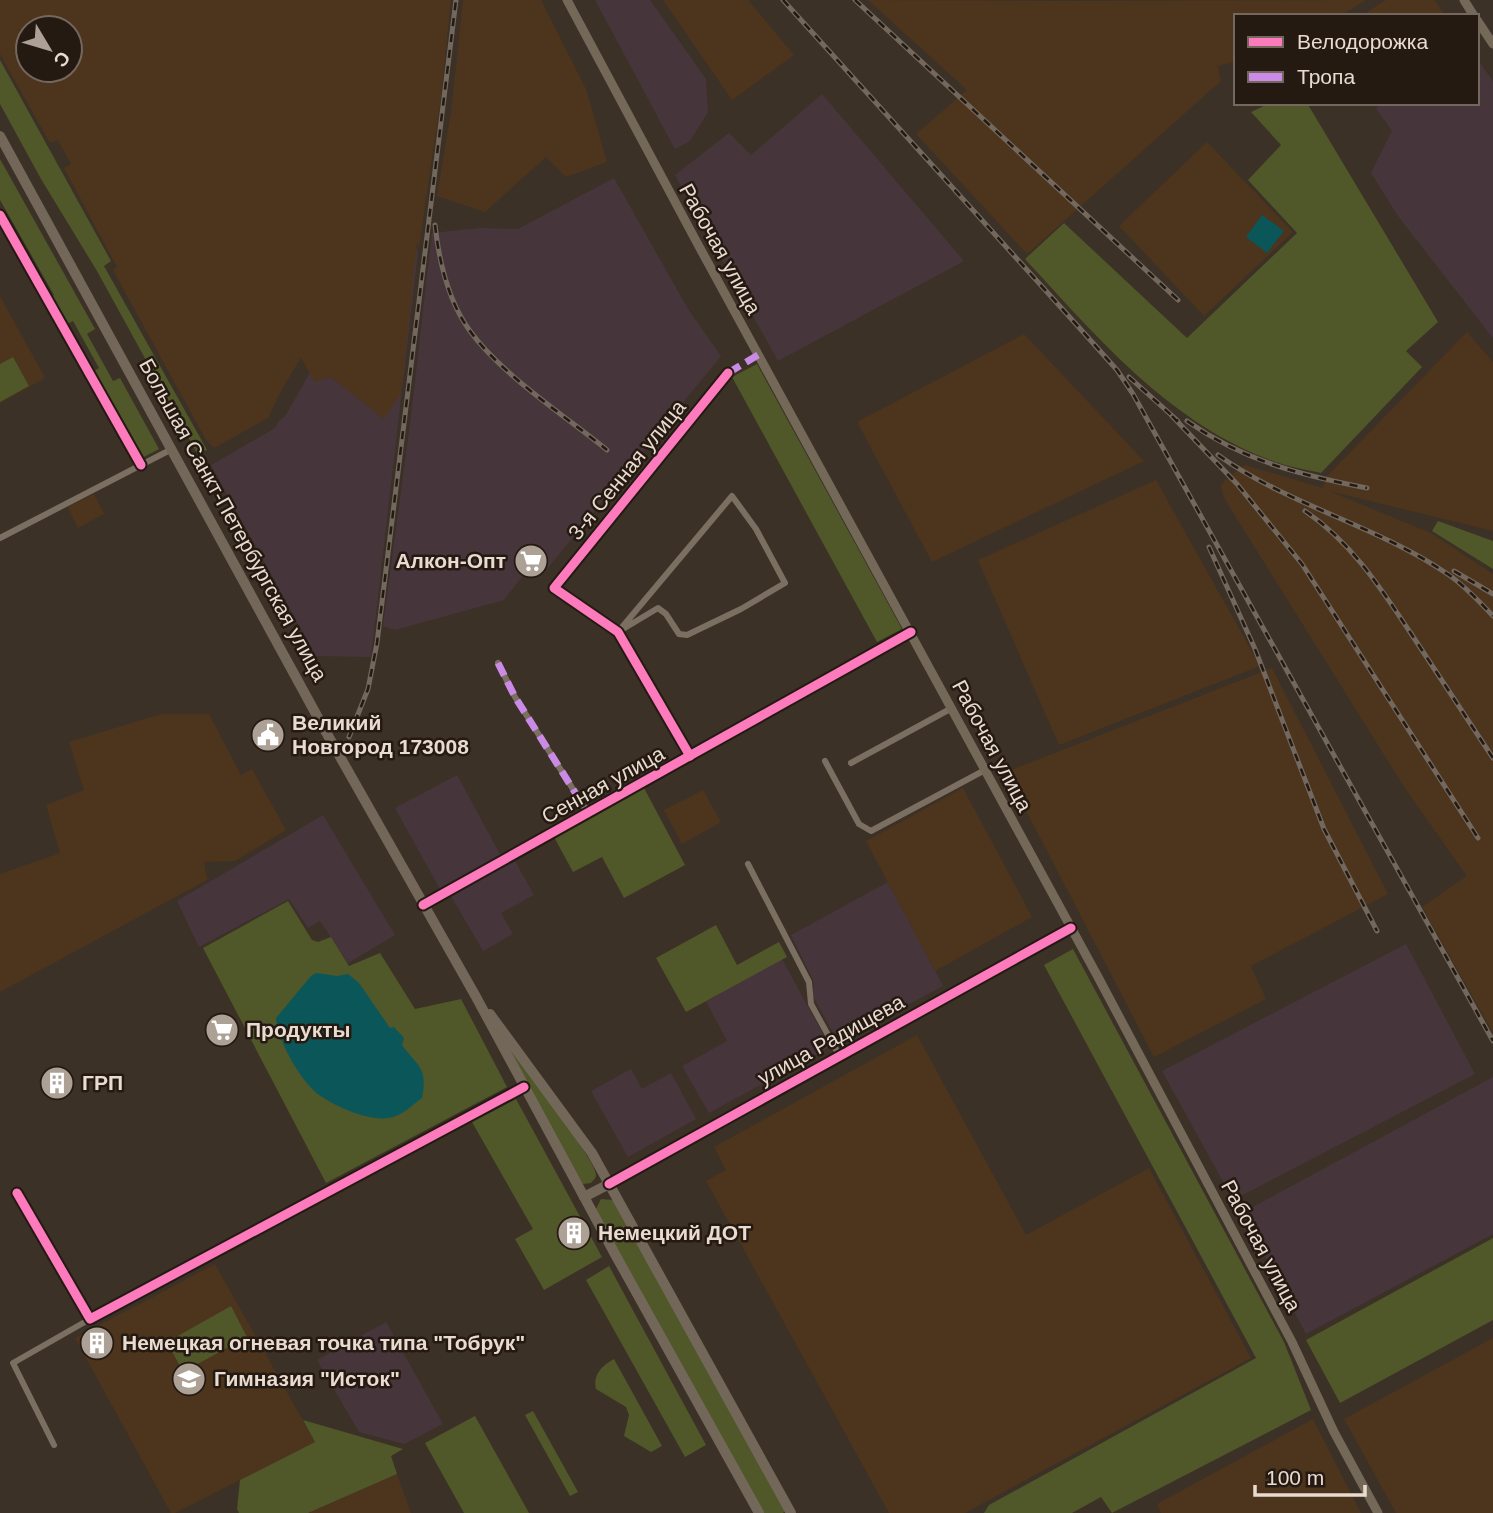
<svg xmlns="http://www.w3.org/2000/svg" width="1493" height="1513" viewBox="0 0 1493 1513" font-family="Helvetica,sans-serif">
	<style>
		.commercial { fill: #47353c }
		.built { fill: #4d341d; fill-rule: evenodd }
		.green { fill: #505729 }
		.water { fill: #0b5659 }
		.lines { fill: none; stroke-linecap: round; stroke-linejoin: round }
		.street { stroke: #7b6f62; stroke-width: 6 }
		.secondary { stroke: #746859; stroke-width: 9 }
		.primary { stroke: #736759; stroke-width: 10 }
		.rail-casing { stroke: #72685d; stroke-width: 5 }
		.rail { stroke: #241a12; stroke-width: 2.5; stroke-dasharray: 8; stroke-linecap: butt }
		.quiet { stroke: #ca8be6; stroke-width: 7; stroke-dasharray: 14 7; stroke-linecap: butt }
		.cycleway-casing { stroke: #241a12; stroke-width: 13 }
		.cycleway { stroke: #fd7abc; stroke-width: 9 }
		.labels { text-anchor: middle; stroke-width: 5; stroke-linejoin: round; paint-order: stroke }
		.street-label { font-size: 21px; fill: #eadbd0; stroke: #241a12 }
		.poi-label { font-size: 21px; font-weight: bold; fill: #eadbd0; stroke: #241a12; text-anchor: start }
	</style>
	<rect width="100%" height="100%" fill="#3c3126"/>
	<g class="commercial">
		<polygon points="595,0 650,0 706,79 708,112 690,141 675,149"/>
		<polygon points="318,26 418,252 371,657 316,656 211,465 275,428 279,421 286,415 313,367"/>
		<polygon points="1477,59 1493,81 1493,338 1398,216 1371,173 1392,131 1376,108 1383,103 1477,103"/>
		<polygon points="822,94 964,261 778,361 675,175 729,133 751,155"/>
		<polygon points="614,178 688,309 721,356 543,574 527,570 504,600 395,630 383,626 411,416 432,233 480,228 518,229"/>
		<polygon points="457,775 502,858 440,889 395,808"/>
		<polygon points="323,815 395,935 348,963 320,921 308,928 289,899 199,947 177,901"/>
		<polygon points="515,861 534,895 501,913 513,934 483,951 451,896"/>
		<polygon points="888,882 943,986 838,1042 813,996 814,982 791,935"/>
		<polygon points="1406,944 1475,1074 1233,1200 1162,1071"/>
		<polygon points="782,959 830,1047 709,1113 682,1066 727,1041 706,1001"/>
		<polygon points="631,1069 642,1089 671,1073 696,1119 628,1157 591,1091"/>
		<polygon points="1493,1077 1493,1234 1306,1334 1242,1213"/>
		<polygon points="386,1322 443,1424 404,1444 359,1432 317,1360"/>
	</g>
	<g class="built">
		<path d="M0,0H451L441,98L419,247L417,243L401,393L384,419L331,377L315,382L301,358L283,387L268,418L214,448L206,440L113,270L117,267L64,168L71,164L58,140L50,143L0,54ZM28,28H70V70H28Z"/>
		<polygon points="463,0 541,0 586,89 607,162 566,177 546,157 485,212 437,196 451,112"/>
		<polygon points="663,0 748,0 794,55 732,100"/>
		<polygon points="868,0 1062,1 1366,0 1341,16 1236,16 1236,61 1218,66 1221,81 1027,254 916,134 967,90"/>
		<polygon points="1386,0 1434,0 1446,16 1361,16"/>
		<polygon points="1207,142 1293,232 1204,316 1119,226"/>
		<polygon points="0,296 45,378 0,403"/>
		<polygon points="1467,332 1493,362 1493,531 1329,491 1431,533 1493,574 1493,1033 1422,907 1467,876 1406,790 1224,498 1221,486 1225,480 1245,465 1323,488 1326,477"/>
		<polygon points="1024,334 1144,461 932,562 857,422"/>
		<polygon points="1156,480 1260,666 1059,745 978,560"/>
		<polygon points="94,494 104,514 78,528 68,507"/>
		<polygon points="1272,668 1388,894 1251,966 1266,999 1154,1057 1006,772"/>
		<polygon points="161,714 209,714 241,775 252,769 286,830 235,861 204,862 207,880 0,992 0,874 60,853 46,805 84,790 69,742"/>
		<polygon points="963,788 1032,917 935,971 866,841"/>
		<polygon points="703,790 721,822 682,844 664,810"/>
		<polygon points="917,1035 1026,1235 1149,1168 1251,1358 965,1513 889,1513 706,1181 726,1170 714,1147"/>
		<polygon points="215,1264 315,1442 175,1513 171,1513 75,1338"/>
		<polygon points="1493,1338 1493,1513 1396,1513 1344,1419"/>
		<polygon points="1313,1419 1361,1513 1161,1513 1157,1504"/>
		<polygon points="397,1474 411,1513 308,1513"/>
	</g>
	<g class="green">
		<polygon points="0,60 111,261 104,266 207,450 197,453 97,271 41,179 0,104"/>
		<path d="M1270,103H1307L1438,322L1406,351L1422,367L1321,473C1302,469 1283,466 1265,458C1166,419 1095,335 1025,259L1064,223L1187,338L1297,233L1248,180L1281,145L1251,112Z"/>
		<polygon points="0,159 95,329 87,334 113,381 120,378 159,449 140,459 91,373 99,368 73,321 65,325 50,298 54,295 0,200"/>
		<polygon points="13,357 29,386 0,402 0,364"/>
		<polygon points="757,364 902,629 877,642 732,377"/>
		<polygon points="1438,521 1493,541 1493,569 1432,531"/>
		<polygon points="644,788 685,865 624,898 602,857 573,872 554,837"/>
		<polygon points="288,901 312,940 318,942 331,937 349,966 380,953 415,1009 461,999 507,1087 326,1183 203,948"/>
		<polygon points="716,925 737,965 779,942 787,957 686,1012 656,958"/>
		<polygon points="1073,949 1284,1342 1311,1410 1112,1513 1101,1497 1072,1513 984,1513 989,1505 1256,1358 1044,965"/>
		<path d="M504,1041C518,1061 595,1158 596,1174C596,1179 594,1179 591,1183L583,1184L579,1181Z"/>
		<polygon points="516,1099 602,1257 544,1290 515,1239 533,1229 472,1122"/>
		<polygon points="601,1199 614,1200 785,1511 783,1513 762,1513 595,1211"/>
		<polygon points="1493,1238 1493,1320 1340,1403 1306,1340"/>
		<polygon points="609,1266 706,1445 685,1457 586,1280"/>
		<polygon points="231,1306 247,1337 183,1372 167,1342"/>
		<path d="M614,1359L662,1446L651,1452L624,1436L629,1415L626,1407L596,1389C593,1374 602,1366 614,1359Z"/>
		<polygon points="533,1411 578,1492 570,1496 525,1415"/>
		<polygon points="475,1416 529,1513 464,1513 425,1443"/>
		<polygon points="303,1420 403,1449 391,1456 397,1474 308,1513 239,1513 237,1509 240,1480 315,1442"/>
	</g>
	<g class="water">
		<polygon points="1262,215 1284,231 1267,253 1246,237"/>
		<path d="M316,973L337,976L348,974L359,983L390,1028L394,1027L404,1038L402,1045C418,1067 428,1067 422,1098C412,1105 402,1116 389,1118C369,1121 339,1108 322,1097C303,1086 277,1040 276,1018L311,976Z"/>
	</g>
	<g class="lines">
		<g class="street">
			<polyline points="0,215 141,465"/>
			<polygon points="732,496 756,529 785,583 741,609 687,635 679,634 666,614 658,608 618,632"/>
			<polyline points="0,538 172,449"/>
			<polyline points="498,663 515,697 588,813"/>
			<polyline points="690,756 618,632 554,588 728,373"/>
			<polyline points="825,761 859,824 871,831 985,770"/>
			<polyline points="851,763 952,708"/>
			<polyline points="748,864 809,982 811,1004 839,1055"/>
			<polyline points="424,905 911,632"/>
			<polyline points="609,1184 1071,928"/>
			<polyline points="17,1193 90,1319 524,1087"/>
			<polyline points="54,1445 13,1363 90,1319"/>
		</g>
		<g class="secondary">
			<polyline points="567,0 695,239 1098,977 1292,1342 1334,1432 1378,1513"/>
			<polyline points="1464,0 1474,16"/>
			<polyline points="1477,20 1493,44"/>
		</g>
		<g class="primary">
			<polyline points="0,136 322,725 475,995 616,1256 759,1513"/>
			<polyline points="490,1014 592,1153 791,1513"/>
			<polyline points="584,1197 609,1184"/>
		</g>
		<defs>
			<g id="rail">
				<polyline points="783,0 1084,333 1117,370 1133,394 1493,1041"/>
				<polyline points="855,0 1178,300"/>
				<path d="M435,225C439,261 448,301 470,331C501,374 565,416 607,450"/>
				<polyline points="1129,377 1178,421"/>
				<polyline points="1172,416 1237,484 1302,564 1478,838"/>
				<path d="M1187,421C1244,461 1300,475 1367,488"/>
				<path d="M1218,455C1288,505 1375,525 1446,573C1463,584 1479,601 1493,616"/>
				<path d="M1305,511C1351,542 1380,587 1410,632C1438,674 1465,716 1493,758"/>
				<polyline points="1209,547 1255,649 1324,829 1377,931"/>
				<polyline points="1454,571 1493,594"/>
				<polyline points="349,737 368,689 377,643 456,0"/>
			</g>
		</defs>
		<use href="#rail" class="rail-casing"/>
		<use href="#rail" class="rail"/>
		<g class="quiet">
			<polyline points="728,373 758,355"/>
			<polyline points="498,663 515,697 588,813"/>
		</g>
		<defs>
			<g id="cycleway">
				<polyline points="0,215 141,465"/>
				<polyline points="690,756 618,632 554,588 728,373"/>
				<polyline points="423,905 911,632"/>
				<polyline points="609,1184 1071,928"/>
				<polyline points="17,1193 90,1319 524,1087"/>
			</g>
		</defs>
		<use href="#cycleway" class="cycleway-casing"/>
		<use href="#cycleway" class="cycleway"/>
	</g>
	<defs>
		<symbol id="supermarket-disc" viewBox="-11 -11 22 22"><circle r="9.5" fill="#ada094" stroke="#241a12"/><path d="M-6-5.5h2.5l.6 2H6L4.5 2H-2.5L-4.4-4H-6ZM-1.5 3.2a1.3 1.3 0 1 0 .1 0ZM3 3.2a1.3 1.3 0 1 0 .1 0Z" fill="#fff"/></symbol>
		<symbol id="civic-disc" viewBox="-11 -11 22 22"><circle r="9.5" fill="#ada094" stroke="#241a12"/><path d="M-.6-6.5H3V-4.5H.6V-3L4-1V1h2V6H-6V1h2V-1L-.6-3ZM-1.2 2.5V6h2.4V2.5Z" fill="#fff"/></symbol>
		<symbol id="building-disc" viewBox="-11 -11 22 22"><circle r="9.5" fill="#ada094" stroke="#241a12"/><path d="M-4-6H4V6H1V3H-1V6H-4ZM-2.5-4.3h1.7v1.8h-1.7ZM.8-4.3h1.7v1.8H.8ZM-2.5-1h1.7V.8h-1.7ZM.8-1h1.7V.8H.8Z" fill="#fff"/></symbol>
		<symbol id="school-disc" viewBox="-11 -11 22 22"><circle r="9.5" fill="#ada094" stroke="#241a12"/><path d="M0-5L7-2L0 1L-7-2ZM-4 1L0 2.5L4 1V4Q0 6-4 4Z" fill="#fff"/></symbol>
	</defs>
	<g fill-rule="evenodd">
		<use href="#supermarket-disc" x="512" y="542" width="38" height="38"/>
		<use href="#civic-disc" x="249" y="716" width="38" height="38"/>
		<use href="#supermarket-disc" x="203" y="1011" width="38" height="38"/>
		<use href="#building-disc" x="38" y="1064" width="38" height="38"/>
		<use href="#building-disc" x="555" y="1214" width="38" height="38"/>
		<use href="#building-disc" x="78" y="1324" width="38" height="38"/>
		<use href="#school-disc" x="170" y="1360" width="38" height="38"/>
	</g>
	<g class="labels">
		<g class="street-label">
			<text transform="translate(720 249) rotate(61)" y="7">Рабочая улица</text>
			<text transform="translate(627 470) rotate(-51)" y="7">3-я Сенная улица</text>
			<text transform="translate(233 520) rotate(61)" y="7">Большая Санкт-Петербургская улица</text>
			<text transform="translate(992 746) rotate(62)" y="7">Рабочая улица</text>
			<text transform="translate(603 785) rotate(-29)" y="7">Сенная улица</text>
			<text transform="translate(831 1040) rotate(-29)" y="7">улица Радищева</text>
			<text transform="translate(1261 1246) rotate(62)" y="7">Рабочая улица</text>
		</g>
		<g class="poi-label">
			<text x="506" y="568" text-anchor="end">Алкон-Опт</text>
			<text x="292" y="730">Великий<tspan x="292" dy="24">Новгород 173008</tspan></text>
			<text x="246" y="1037">Продукты</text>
			<text x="82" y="1090">ГРП</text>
			<text x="598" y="1240">Немецкий ДОТ</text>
			<text x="122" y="1350">Немецкая огневая точка типа "Тобрук"</text>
			<text x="214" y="1386">Гимназия "Исток"</text>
		</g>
	</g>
	<rect x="1234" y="14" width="245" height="91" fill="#241a12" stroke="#73675e" stroke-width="2"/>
	<rect x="1248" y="37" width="35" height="10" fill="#fd7abc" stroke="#73675e" stroke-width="2"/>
	<text x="1297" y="49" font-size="21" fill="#eadbd0">Велодорожка</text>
	<rect x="1248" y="72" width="35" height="10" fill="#ca8be6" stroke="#73675e" stroke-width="2"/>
	<text x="1297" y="84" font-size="21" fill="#eadbd0">Тропа</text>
	<g transform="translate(49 49) rotate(128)"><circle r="33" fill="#241a12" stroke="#73675e" stroke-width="2"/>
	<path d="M0-5L12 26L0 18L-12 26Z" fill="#ada094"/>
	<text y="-10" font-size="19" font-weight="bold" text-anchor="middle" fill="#eadbd0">С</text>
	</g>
	<path d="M1255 1485v10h110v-10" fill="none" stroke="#eadbd0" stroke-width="3.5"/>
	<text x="1266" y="1485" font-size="21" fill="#eadbd0" stroke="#241a12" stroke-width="5" paint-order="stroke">100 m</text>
</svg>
